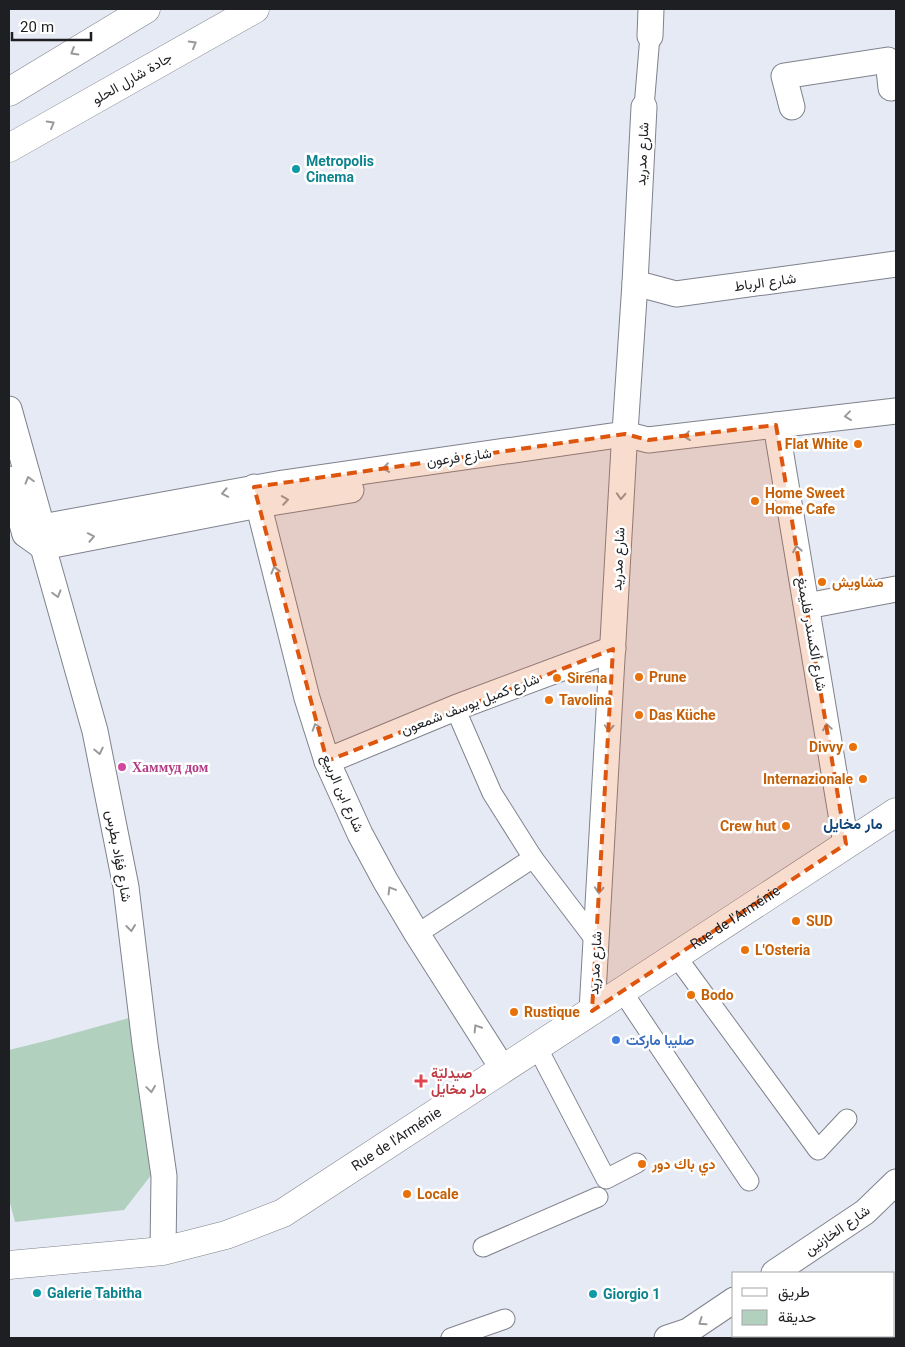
<svg xmlns="http://www.w3.org/2000/svg" width="905" height="1347" viewBox="0 0 905 1347" font-family="Georgia,Vazirmatn,serif">
	<style>
		.green { fill: #b2d0be }
		.lines { fill: none; stroke-linecap: round; stroke-linejoin: round }
		.pedestrian-casing { stroke: #7f828c; stroke-width: 21 }
		.minor-casing { stroke: #7f828c; stroke-width: 27 }
		.tertiary-casing { stroke: #7f828c; stroke-width: 29 }
		.motorway-casing { stroke: #7f828c; stroke-width: 29 }
		.pedestrian { stroke: #fff; stroke-width: 19 }
		.minor { stroke: #fff; stroke-width: 25 }
		.tertiary { stroke: #fff; stroke-width: 28 }
		.motorway { stroke: #fff; stroke-width: 28 }
		.oneway { stroke: #9a9a9c }
		.marked { fill: #de560d; fill-opacity: 0.2; stroke: #de560d; stroke-width: 4; stroke-dasharray: 10 6; stroke-linejoin: round }
		.culture-dot { fill: #0f9aa8; stroke: #fff; stroke-width: 2 }
		.food-dot { fill: #e8710a; stroke: #fff; stroke-width: 2 }
		.hotel-dot { fill: #d1479c; stroke: #fff; stroke-width: 2 }
		.shop-dot { fill: #3f7fe0; stroke: #fff; stroke-width: 2 }
		.health-dot { fill: #e0444e; stroke: #fff; stroke-width: 2 }
		.labels { text-anchor: middle; stroke-width: 5; stroke-linejoin: round; paint-order: stroke }
		.street-label { font-size: 14px; fill: #1e1f23; stroke: #fff }
		.culture-label { font-size: 14px; font-weight: bold; fill: #0d838f; stroke: #fff; text-anchor: start }
		.food-label { font-size: 14px; font-weight: bold; fill: #c56008; stroke: #fff; text-anchor: start }
		.hotel-label { font-size: 14px; font-weight: bold; fill: #b23c85; stroke: #fff; text-anchor: start }
		.shop-label { font-size: 14px; font-weight: bold; fill: #366cbe; stroke: #fff; text-anchor: start }
		.health-label { font-size: 14px; font-weight: bold; fill: #be3a42; stroke: #fff; text-anchor: start }
		.neighbourhood-label { font-size: 15px; font-weight: bold; fill: #134477; stroke: #fff }
	</style>
	<rect width="100%" height="100%" fill="#e6eaf5"/>
	<polygon class="green" points="129,1018 152,1174 124,1210 15,1222 9,1199 9,1050 49,1040"/>
	<g class="lines">
		<defs>
			<g id="pedestrian">
				<polyline points="644,107 650,36"/>
				<polyline points="455,708 492,793 533,858 596,941"/>
				<polyline points="417,934 533,858"/>
				<polyline points="676,956 818,1150 847,1119"/>
				<polyline points="622,991 749,1181"/>
				<polyline points="537,1047 606,1179 637,1163"/>
				<polyline points="483,1247 598,1197"/>
				<polyline points="451,1338 505,1319"/>
			</g>
			<g id="minor">
				<polyline points="650,36 651,9"/>
				<polyline points="792,107 784,76 888,60 891,88"/>
				<polyline points="635,283 676,294 896,264"/>
				<polyline points="9,409 42,527"/>
				<polyline points="776,425 846,844"/>
				<polyline points="9,479 25,534 43,547 95,731 126,887 145,1044 164,1176 163,1251"/>
				<polyline points="254,487 307,698 327,761 360,834 386,882 417,934 503,1069"/>
				<polyline points="25,534 42,527 283,483 625,434 648,440 896,411"/>
				<polyline points="43,547 258,505 351,490"/>
				<polyline points="807,606 896,589"/>
				<polyline points="327,761 455,708 613,649"/>
				<polyline points="592,1011 624,447 635,283 644,107"/>
				<polyline points="774,1273 865,1212 896,1182"/>
				<polyline points="667,1338 688,1331 734,1300"/>
			</g>
			<g id="tertiary">
				<path id="s1" d="M9,1265L163,1251L226,1235L283,1213L896,812"/>
			</g>
			<g id="motorway">
				<polyline points="9,92 146,9"/>
				<polyline points="9,148 255,9"/>
			</g>
		</defs>
		<use href="#pedestrian" class="pedestrian-casing"/>
		<use href="#minor" class="minor-casing"/>
		<use href="#tertiary" class="tertiary-casing"/>
		<use href="#motorway" class="motorway-casing"/>
		<use href="#pedestrian" class="pedestrian"/>
		<use href="#minor" class="minor"/>
		<use href="#tertiary" class="tertiary"/>
		<use href="#motorway" class="motorway"/>
	</g>
	<defs><path id="oneway-chevron" d="M-2-3.5L2.5 0L-2 3.5" fill="none" stroke-width="1.6" stroke-linecap="round" stroke-linejoin="round" transform="scale(1.25)"/></defs>
	<g class="oneway">
		<use href="#oneway-chevron" transform="translate(193 44) rotate(-30)"/>
		<use href="#oneway-chevron" transform="translate(74 52) rotate(149)"/>
		<use href="#oneway-chevron" transform="translate(51 124) rotate(-30)"/>
		<use href="#oneway-chevron" transform="translate(848 416) rotate(173)"/>
		<use href="#oneway-chevron" transform="translate(687 436) rotate(173)"/>
		<use href="#oneway-chevron" transform="translate(386 468) rotate(172)"/>
		<use href="#oneway-chevron" transform="translate(29 480) rotate(-106)"/>
		<use href="#oneway-chevron" transform="translate(225 493) rotate(169)"/>
		<use href="#oneway-chevron" transform="translate(621 496) rotate(93)"/>
		<use href="#oneway-chevron" transform="translate(285 500) rotate(-9)"/>
		<use href="#oneway-chevron" transform="translate(91 537) rotate(-11)"/>
		<use href="#oneway-chevron" transform="translate(797 549) rotate(-100)"/>
		<use href="#oneway-chevron" transform="translate(275 570) rotate(-104)"/>
		<use href="#oneway-chevron" transform="translate(57 594) rotate(74)"/>
		<use href="#oneway-chevron" transform="translate(316 727) rotate(-108)"/>
		<use href="#oneway-chevron" transform="translate(827 727) rotate(-99)"/>
		<use href="#oneway-chevron" transform="translate(609 728) rotate(93)"/>
		<use href="#oneway-chevron" transform="translate(99 751) rotate(78)"/>
		<use href="#oneway-chevron" transform="translate(391 890) rotate(-121)"/>
		<use href="#oneway-chevron" transform="translate(599 890) rotate(93)"/>
		<use href="#oneway-chevron" transform="translate(131 928) rotate(83)"/>
		<use href="#oneway-chevron" transform="translate(477 1028) rotate(-122)"/>
		<use href="#oneway-chevron" transform="translate(151 1089) rotate(82)"/>
		<use href="#oneway-chevron" transform="translate(702 1322) rotate(146)"/>
	</g>
	<path class="marked" d="M776,425L846,844L592,1011L613,649L327,761L254,487L625,434L648,440Z"/>
	<g class="culture-dot">
		<circle cx="296" cy="169" r="5"/>
		<circle cx="37" cy="1293" r="5"/>
		<circle cx="593" cy="1294" r="5"/>
	</g>
	<g class="food-dot">
		<circle cx="858" cy="444" r="5"/>
		<circle cx="755" cy="501" r="5"/>
		<circle cx="822" cy="582" r="5"/>
		<circle cx="639" cy="677" r="5"/>
		<circle cx="557" cy="678" r="5"/>
		<circle cx="549" cy="700" r="5"/>
		<circle cx="639" cy="715" r="5"/>
		<circle cx="853" cy="747" r="5"/>
		<circle cx="863" cy="779" r="5"/>
		<circle cx="786" cy="826" r="5"/>
		<circle cx="796" cy="921" r="5"/>
		<circle cx="745" cy="950" r="5"/>
		<circle cx="691" cy="995" r="5"/>
		<circle cx="514" cy="1012" r="5"/>
		<circle cx="642" cy="1164" r="5"/>
		<circle cx="407" cy="1194" r="5"/>
	</g>
	<circle class="hotel-dot" cx="122" cy="767" r="5"/>
	<circle class="shop-dot" cx="616" cy="1040" r="5"/>
	<path class="health-dot" d="M418.5 1073.5h5v5h5v5h-5v5h-5v-5h-5v-5h5z"/>
	<g class="labels">
		<g class="street-label">
			<text transform="translate(132 78) rotate(-30)" y="5">جادة شارل الحلو</text>
			<text transform="translate(642 154) rotate(-87)" y="5">شارع مدريد</text>
			<text transform="translate(765 282) rotate(-8)" y="5">شارع الرباط</text>
			<text transform="translate(459 457) rotate(-8)" y="5">شارع فرعون</text>
			<text transform="translate(618 559) rotate(-87)" y="5">شارع مدريد</text>
			<text transform="translate(812 634) rotate(80)" y="5">شارع ألكسندر فليمنغ</text>
			<text transform="translate(470 704) rotate(-21)" y="5">شارع كميل يوسف شمعون</text>
			<text transform="translate(343 793) rotate(66)" y="5">شارع ابن الربيع</text>
			<text transform="translate(119 856) rotate(80)" y="5">شارع فؤاد بطرس</text>
			<text dy="5" stroke="none"><textPath href="#s1" startOffset="821">Rue de l'Arménie</textPath></text>
			<text transform="translate(595 963) rotate(-87)" y="5">شارع مدريد</text>
			<text dy="5" stroke="none"><textPath href="#s1" startOffset="416">Rue de l'Arménie</textPath></text>
			<text transform="translate(837 1230) rotate(-35)" y="5">شارع الخازنين</text>
		</g>
		<g class="culture-label">
			<text x="306" y="166">Metropolis<tspan x="306" dy="16">Cinema</tspan></text>
			<text x="47" y="1298">Galerie Tabitha</text>
			<text x="603" y="1299">Giorgio 1</text>
		</g>
		<g class="food-label">
			<text x="848" y="449" text-anchor="end">Flat White</text>
			<text x="765" y="498">Home Sweet<tspan x="765" dy="16">Home Cafe</tspan></text>
			<text x="832" y="587">مشاويش</text>
			<text x="649" y="682">Prune</text>
			<text x="567" y="683">Sirena</text>
			<text x="559" y="705">Tavolina</text>
			<text x="649" y="720">Das Küche</text>
			<text x="843" y="752" text-anchor="end">Divvy</text>
			<text x="853" y="784" text-anchor="end">Internazionale</text>
			<text x="776" y="831" text-anchor="end">Crew hut</text>
			<text x="806" y="926">SUD</text>
			<text x="755" y="955">L'Osteria</text>
			<text x="701" y="1000">Bodo</text>
			<text x="524" y="1017">Rustique</text>
			<text x="652" y="1169">دي باك دور</text>
			<text x="417" y="1199">Locale</text>
		</g>
		<g class="hotel-label">
			<text x="132" y="772">Хаммуд дом</text>
		</g>
		<g class="shop-label">
			<text x="626" y="1045">صليبا ماركت</text>
		</g>
		<g class="health-label">
			<text x="431" y="1078">صيدليّة<tspan x="431" dy="16">مار مخايل</tspan></text>
		</g>
		<g class="neighbourhood-label">
			<text x="853" y="829">مار مخايل</text>
		</g>
	</g>
	<rect width="905" height="1347" fill="none" stroke="#1e1f23" stroke-width="20"/>
	<rect x="732" y="1272" width="162" height="65" fill="#ffffff" stroke="#a5a5a7"/>
	<rect x="742" y="1288" width="25" height="8" fill="#ffffff" stroke="#a5a5a7"/>
	<text x="778" y="1297" font-size="15" fill="#1e1f23">طريق</text>
	<rect x="742" y="1310" width="25" height="15" fill="#b2d0be" stroke="#a5a5a7"/>
	<text x="778" y="1322" font-size="15" fill="#1e1f23">حديقة</text>
	<path d="M12 32v8h79v-8" fill="none" stroke="#1e1f23" stroke-width="2.5"/>
	<text x="20" y="32" font-size="15" fill="#1e1f23" stroke="#ffffff" stroke-width="4" paint-order="stroke">20 m</text>
</svg>
